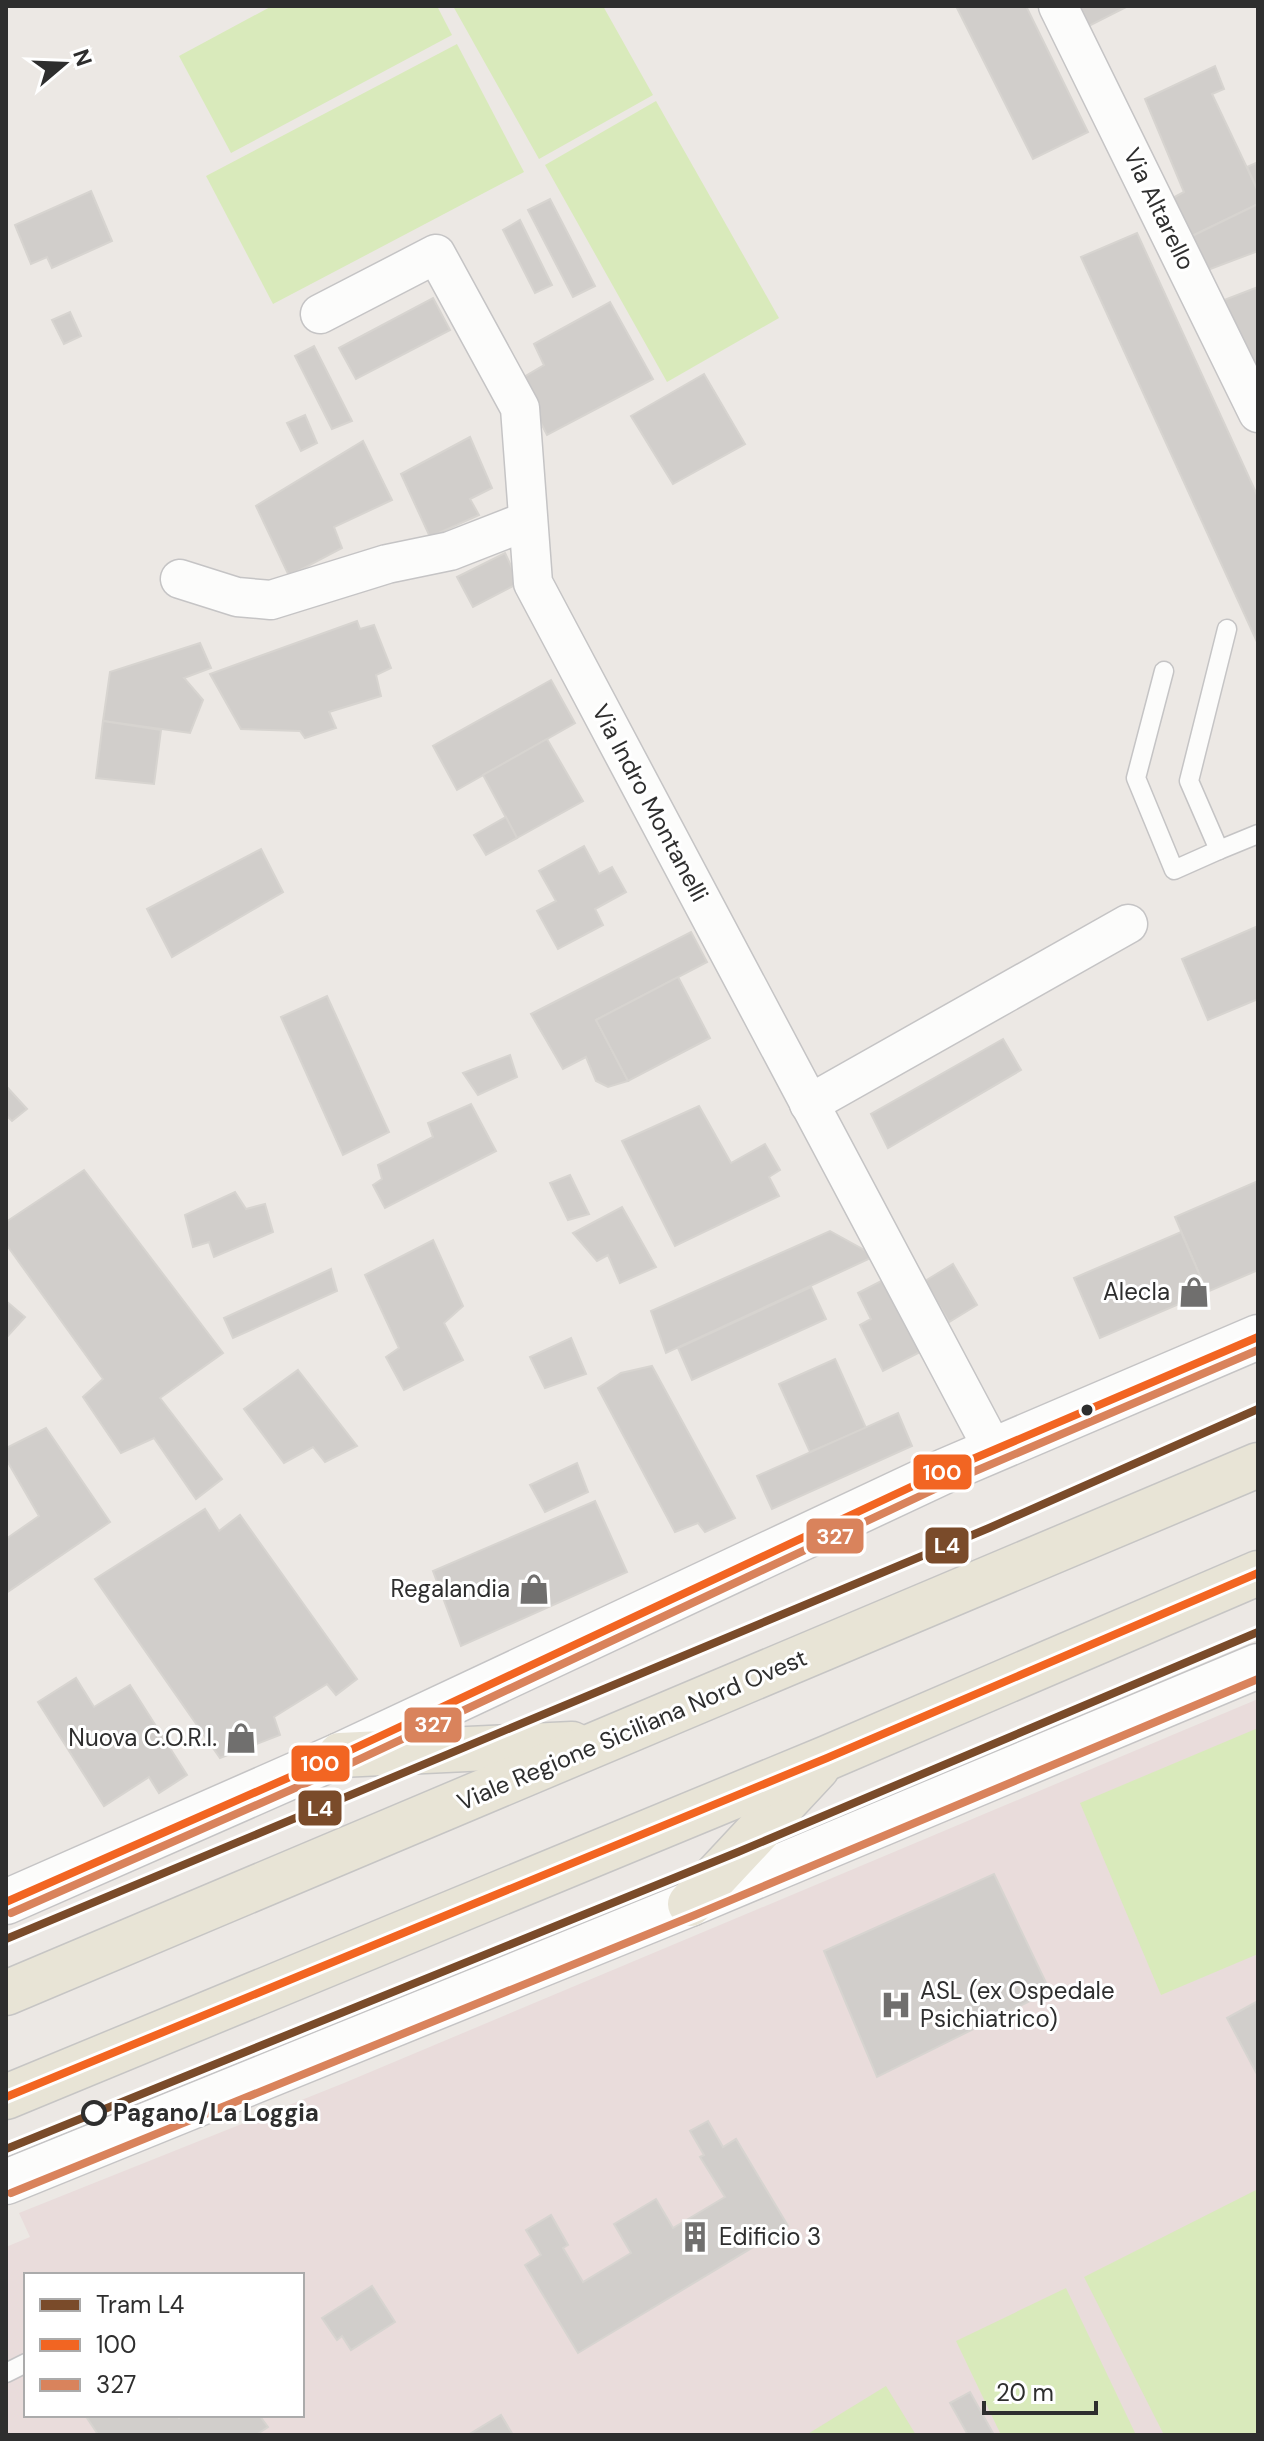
<svg xmlns="http://www.w3.org/2000/svg" width="1264" height="2441" viewBox="0 0 1264 2441" font-family="'DM Sans',sans-serif">
	<style>
		.medical { fill: #e9dcdb; fill-rule: evenodd }
		.pitch { fill: #d9eabb }
		.building { fill: #d1cecb; stroke: #d7d4d0; stroke-width: 2 }
		.lines { fill: none; stroke-linecap: round; stroke-linejoin: round }
		.service-casing { stroke: #c5c4c5; stroke-width: 21 }
		.minor-casing { stroke: #c5c4c5; stroke-width: 41 }
		.tertiary-casing { stroke: #c5c4c5; stroke-width: 47 }
		.primary-casing { stroke: #c6c5c4; stroke-width: 47 }
		.service { stroke: #fcfcfb; stroke-width: 18 }
		.minor { stroke: #fcfcfb; stroke-width: 38 }
		.tertiary { stroke: #fcfcfb; stroke-width: 44 }
		.primary { stroke: #e8e4d6; stroke-width: 44 }
		.bus-1-casing { stroke: #fff; stroke-width: 14 }
		.bus-2-casing { stroke: #fff; stroke-width: 14 }
		.bus-1 { stroke: #f26522; stroke-width: 8 }
		.bus-2 { stroke: #d9835c; stroke-width: 8 }
		.tram-1-casing { stroke: #fff; stroke-width: 14 }
		.tram-1 { stroke: #7a4b2a; stroke-width: 8 }
		.bus-dot { fill: #2e2e2e; stroke: #fff; stroke-width: 3 }
		.stop-dot { fill: #fff; stroke: #2e2e2e; stroke-width: 4 }
		.labels { text-anchor: middle; stroke-width: 6; stroke-linejoin: round; paint-order: stroke }
		.street-label { font-size: 24px; fill: #2e2e2e; stroke: #fff }
		.poi-label { font-size: 24px; fill: #2e2e2e; stroke: #fff; text-anchor: end }
		.stop-label { font-size: 24px; font-weight: bold; fill: #2e2e2e; stroke: #fff; text-anchor: start }
		.line-badge { stroke: #fff; stroke-width: 3 }
		.badge-label { font-size: 22px; text-anchor: middle; font-weight: bold; fill: #fff }
	</style>
	<rect width="100%" height="100%" fill="#ece8e4"/>
	<path class="medical" d="M1258,1699V2435H6V2247L30,2237L19,2213L344,2083ZM26,2275H302V2415H26Z"/>
	<g class="pitch">
		<polygon points="272,6 437,6 452,35 231,153 179,56"/>
		<polygon points="453,6 603,6 653,95 539,159"/>
		<polygon points="457,44 524,172 273,304 206,176"/>
		<polygon points="656,101 779,318 667,382 545,165"/>
		<polygon points="1258,1728 1258,1954 1161,1995 1080,1803"/>
		<polygon points="1258,2189 1258,2435 1164,2435 1084,2277"/>
		<polygon points="1066,2288 1136,2435 1001,2435 956,2341"/>
		<polygon points="886,2386 916,2435 806,2435"/>
	</g>
	<g class="building">
		<polygon points="956,6 1026,6 1088,132 1033,159"/>
		<polygon points="1077,6 1128,6 1087,27"/>
		<polygon points="1215,66 1224,89 1212,94 1258,191 1258,204 1188,238 1169,200 1184,192 1145,99"/>
		<polygon points="1258,162 1258,191 1247,167"/>
		<polygon points="91,191 112,241 52,268 47,257 31,264 15,225"/>
		<polygon points="550,199 595,286 573,297 528,210"/>
		<polygon points="1258,204 1258,251 1205,271 1188,238"/>
		<polygon points="520,220 552,285 535,293 503,230"/>
		<polygon points="1137,233 1258,497 1258,644 1081,257"/>
		<polygon points="1258,287 1258,377 1219,302"/>
		<polygon points="433,298 450,330 356,379 339,348"/>
		<polygon points="610,302 653,379 547,435 519,380 544,365 534,344"/>
		<polygon points="70,312 81,336 64,344 52,320"/>
		<polygon points="314,346 352,421 332,429 295,356"/>
		<polygon points="704,374 745,444 673,484 631,416"/>
		<polygon points="305,415 317,443 301,451 287,423"/>
		<polygon points="470,437 492,488 470,499 479,515 430,537 401,474"/>
		<polygon points="363,441 392,500 334,527 342,548 289,576 256,506"/>
		<polygon points="505,553 519,583 473,607 457,577"/>
		<polygon points="357,621 360,629 374,625 391,668 376,675 381,696 329,712 336,728 305,738 300,731 241,729 210,674"/>
		<polygon points="200,643 211,668 184,678 203,700 190,733 103,721 110,672"/>
		<polygon points="551,680 575,723 457,790 433,746"/>
		<polygon points="103,721 161,730 154,784 96,778"/>
		<polygon points="547,739 583,801 517,838 483,775"/>
		<polygon points="506,817 517,838 486,855 474,835"/>
		<polygon points="584,846 599,874 612,867 626,892 595,909 603,925 558,949 537,911 556,901 539,871"/>
		<polygon points="261,849 283,892 172,957 147,909"/>
		<polygon points="1258,926 1258,999 1208,1020 1182,959"/>
		<polygon points="691,932 707,962 596,1020 628,1081 608,1087 596,1081 586,1057 563,1069 531,1014"/>
		<polygon points="678,977 710,1038 628,1081 596,1020"/>
		<polygon points="327,996 389,1132 343,1155 281,1017"/>
		<polygon points="1003,1039 1021,1070 888,1148 871,1114"/>
		<polygon points="510,1055 517,1077 478,1095 463,1073"/>
		<polygon points="6,1086 27,1109 12,1121 6,1115"/>
		<polygon points="471,1104 496,1151 385,1208 373,1185 382,1179 378,1165 433,1137 428,1123"/>
		<polygon points="699,1106 731,1163 765,1144 780,1170 769,1177 779,1196 675,1246 622,1141"/>
		<polygon points="84,1170 223,1353 160,1398 222,1479 196,1499 154,1438 121,1453 83,1397 103,1379 6,1244 6,1222"/>
		<polygon points="570,1175 589,1214 568,1220 550,1183"/>
		<polygon points="1258,1181 1258,1270 1207,1292 1175,1217"/>
		<polygon points="235,1192 246,1209 265,1204 273,1232 214,1257 209,1242 193,1247 185,1215"/>
		<polygon points="622,1207 656,1267 620,1283 608,1255 597,1261 573,1233"/>
		<polygon points="830,1231 875,1256 666,1353 651,1311"/>
		<polygon points="1181,1232 1207,1292 1100,1338 1074,1278"/>
		<polygon points="433,1240 463,1306 444,1323 463,1360 404,1390 386,1357 399,1348 365,1275"/>
		<polygon points="953,1264 977,1305 949,1322 925,1281"/>
		<polygon points="331,1269 337,1291 233,1338 224,1318"/>
		<polygon points="885,1279 922,1351 883,1371 860,1325 871,1319 858,1293"/>
		<polygon points="811,1287 826,1319 692,1380 678,1348"/>
		<polygon points="6,1301 25,1317 6,1338"/>
		<polygon points="571,1338 586,1374 545,1388 530,1357"/>
		<polygon points="835,1359 866,1428 810,1452 779,1384"/>
		<polygon points="652,1366 735,1518 705,1532 698,1523 675,1532 598,1388 621,1373"/>
		<polygon points="298,1370 357,1446 325,1462 313,1447 284,1463 244,1409"/>
		<polygon points="898,1413 912,1446 772,1509 757,1476"/>
		<polygon points="46,1428 110,1522 6,1593 6,1539 39,1516 6,1459 6,1448"/>
		<polygon points="577,1463 588,1492 545,1512 530,1485"/>
		<polygon points="595,1501 627,1572 461,1646 433,1571"/>
		<polygon points="205,1509 219,1531 240,1515 357,1679 336,1695 327,1684 274,1717 280,1735 220,1758 95,1579"/>
		<polygon points="76,1678 94,1707 130,1685 187,1775 159,1793 149,1777 104,1806 38,1702"/>
		<polygon points="994,1874 1050,1991 877,2077 824,1951"/>
		<polygon points="1258,2001 1258,2076 1227,2018"/>
		<polygon points="708,2121 723,2147 736,2139 788,2226 578,2353 525,2265 541,2255 526,2230 551,2215 568,2245 563,2248 583,2282 631,2253 614,2224 656,2199 673,2228 725,2197 700,2157 704,2155 690,2131"/>
		<polygon points="372,2286 395,2322 351,2350 342,2336 337,2340 322,2318"/>
		<polygon points="970,2392 994,2435 968,2435 950,2403"/>
		<polygon points="85,2415 176,2415 179,2418 183,2415 259,2415 268,2427 256,2435 94,2435 97,2433"/>
		<polygon points="501,2415 513,2435 468,2435"/>
	</g>
	<g class="lines">
		<defs>
			<g id="service">
				<polyline points="1227,629 1189,781 1219,850 1258,834"/>
				<polyline points="1164,671 1136,778 1174,870 1219,850"/>
				<polyline points="6,2373 26,2363"/>
			</g>
			<g id="minor">
				<polyline points="1058,6 1258,413"/>
				<polyline points="320,314 436,254 520,408 533,583 993,1449"/>
				<polyline points="180,579 237,597 271,600 387,564 450,551 527,521"/>
				<polyline points="809,1104 1128,924"/>
			</g>
			<g id="tertiary">
				<polyline points="6,1902 340,1755 947,1470 1258,1337"/>
				<polyline points="6,2182 690,1904 1258,1666"/>
			</g>
			<g id="primary">
				<polyline points="340,1755 572,1744"/>
				<polyline points="690,1904 817,1768"/>
				<polyline points="6,1993 1258,1465"/>
				<polyline points="6,2097 827,1758 1258,1573"/>
			</g>
		</defs>
		<use href="#service" class="service-casing"/>
		<use href="#minor" class="minor-casing"/>
		<use href="#tertiary" class="tertiary-casing"/>
		<use href="#primary" class="primary-casing"/>
		<use href="#service" class="service"/>
		<use href="#minor" class="minor"/>
		<use href="#tertiary" class="tertiary"/>
		<use href="#primary" class="primary"/>
		<defs>
			<g id="bus-1">
				<polyline points="6,1902 340,1755 947,1470 1258,1337"/>
				<polyline points="6,2097 827,1758 1258,1573"/>
			</g>
			<g id="bus-2">
				<polyline points="11,1913 345,1766 952,1481 1258,1350"/>
				<polyline points="11,2193 695,1915 1258,1679"/>
			</g>
		</defs>
		<use href="#bus-1" class="bus-1-casing"/>
		<use href="#bus-2" class="bus-2-casing"/>
		<use href="#bus-1" class="bus-1"/>
		<use href="#bus-2" class="bus-2"/>
		<defs>
			<g id="tram-1">
				<polyline points="6,1939 989,1528 1258,1409"/>
				<polyline points="6,2149 738,1852 1258,1632"/>
			</g>
		</defs>
		<use href="#tram-1" class="tram-1-casing"/>
		<use href="#tram-1" class="tram-1"/>
	</g>
	<defs>
		<symbol id="shop-bare" viewBox="-9 -9 18 18"><path d="M-5-2.5h2.3a2.7 3.5 0 0 1 5.4 0H5L5.5 6h-11ZM-1.5-2.5h3a1.5 2.3 0 0 0-3 0Z" fill="#706f6e" stroke="#fff" stroke-width="2.5" paint-order="stroke"/></symbol>
		<symbol id="hospital-bare" viewBox="-9 -9 18 18"><path d="M-5-5h3v3.5h4V-5h3V5h-3V1.5h-4V5h-3Z" fill="#706f6e" stroke="#fff" stroke-width="2.5" paint-order="stroke"/></symbol>
		<symbol id="building-bare" viewBox="-9 -9 18 18"><path d="M-4-6H4V6H1V3H-1V6H-4ZM-2.5-4.3h1.7v1.8h-1.7ZM.8-4.3h1.7v1.8H.8ZM-2.5-1h1.7V.8h-1.7ZM.8-1h1.7V.8H.8Z" fill="#706f6e" stroke="#fff" stroke-width="2.5" paint-order="stroke"/></symbol>
	</defs>
	<g fill-rule="evenodd">
		<use href="#shop-bare" x="1172" y="1270" width="44" height="44"/>
		<use href="#shop-bare" x="512" y="1567" width="44" height="44"/>
		<use href="#shop-bare" x="219" y="1716" width="44" height="44"/>
		<use href="#hospital-bare" x="874" y="1983" width="44" height="44"/>
		<use href="#building-bare" x="673" y="2215" width="44" height="44"/>
	</g>
	<circle class="bus-dot" cx="1087" cy="1410" r="7"/>
	<circle class="stop-dot" cx="94" cy="2113" r="11"/>
	<g class="labels">
		<g class="street-label">
			<text transform="translate(1159 209) rotate(64)" y="8">Via Altarello</text>
			<text transform="translate(650 803) rotate(62)" y="8">Via Indro Montanelli</text>
			<text transform="translate(632 1730) rotate(-23)" y="8">Viale Regione Siciliana Nord Ovest</text>
		</g>
		<g class="poi-label">
			<text x="1170" y="1300">Alecla</text>
			<text x="510" y="1597">Regalandia</text>
			<text x="217" y="1746">Nuova C.O.R.I.</text>
			<text x="920" y="1999" text-anchor="start">ASL (ex Ospedale<tspan x="920" dy="28">Psichiatrico)</tspan></text>
			<text x="719" y="2245" text-anchor="start">Edificio 3</text>
		</g>
		<g class="stop-label">
			<text x="113" y="2121">Pagano/La Loggia</text>
		</g>
	</g>
	<g class="line-badge">
		<rect x="912" y="1453" width="61" height="38" rx="8" fill="#f26522"/>
		<rect x="805" y="1517" width="60" height="38" rx="8" fill="#d9835c"/>
		<rect x="924" y="1526" width="46" height="39" rx="8" fill="#7a4b2a"/>
		<rect x="403" y="1706" width="60" height="38" rx="8" fill="#d9835c"/>
		<rect x="290" y="1744" width="61" height="39" rx="8" fill="#f26522"/>
		<rect x="297" y="1789" width="46" height="38" rx="8" fill="#7a4b2a"/>
	</g>
	<g class="badge-label">
		<text x="942" y="1480">100</text>
		<text x="835" y="1544">327</text>
		<text x="947" y="1553">L4</text>
		<text x="433" y="1732">327</text>
		<text x="320" y="1771">100</text>
		<text x="320" y="1816">L4</text>
	</g>
	<rect width="1264" height="2441" fill="none" stroke="#2e2e2e" stroke-width="16"/>
	<rect x="24" y="2273" width="280" height="144" fill="#ffffff" stroke="#ababab" stroke-width="2"/>
	<rect x="40" y="2299" width="40" height="12" fill="#7a4b2a" stroke="#ababab" stroke-width="2"/>
	<text x="96" y="2313" font-size="24" fill="#2e2e2e">Tram L4</text>
	<rect x="40" y="2339" width="40" height="12" fill="#f26522" stroke="#ababab" stroke-width="2"/>
	<text x="96" y="2353" font-size="24" fill="#2e2e2e">100</text>
	<rect x="40" y="2379" width="40" height="12" fill="#d9835c" stroke="#ababab" stroke-width="2"/>
	<text x="96" y="2393" font-size="24" fill="#2e2e2e">327</text>
	<g transform="translate(64 64) rotate(71)" stroke="#ffffff" stroke-width="6" paint-order="stroke">
	<path d="M0-6L14 30L0 20L-14 30Z" fill="#2e2e2e"/>
	<text y="-12" font-size="22" font-weight="bold" text-anchor="middle" fill="#2e2e2e">N</text>
	</g>
	<path d="M984 2401v12h112v-12" fill="none" stroke="#2e2e2e" stroke-width="4"/>
	<text x="996" y="2401" font-size="24" fill="#2e2e2e" stroke="#ffffff" stroke-width="6" paint-order="stroke">20 m</text>
</svg>
